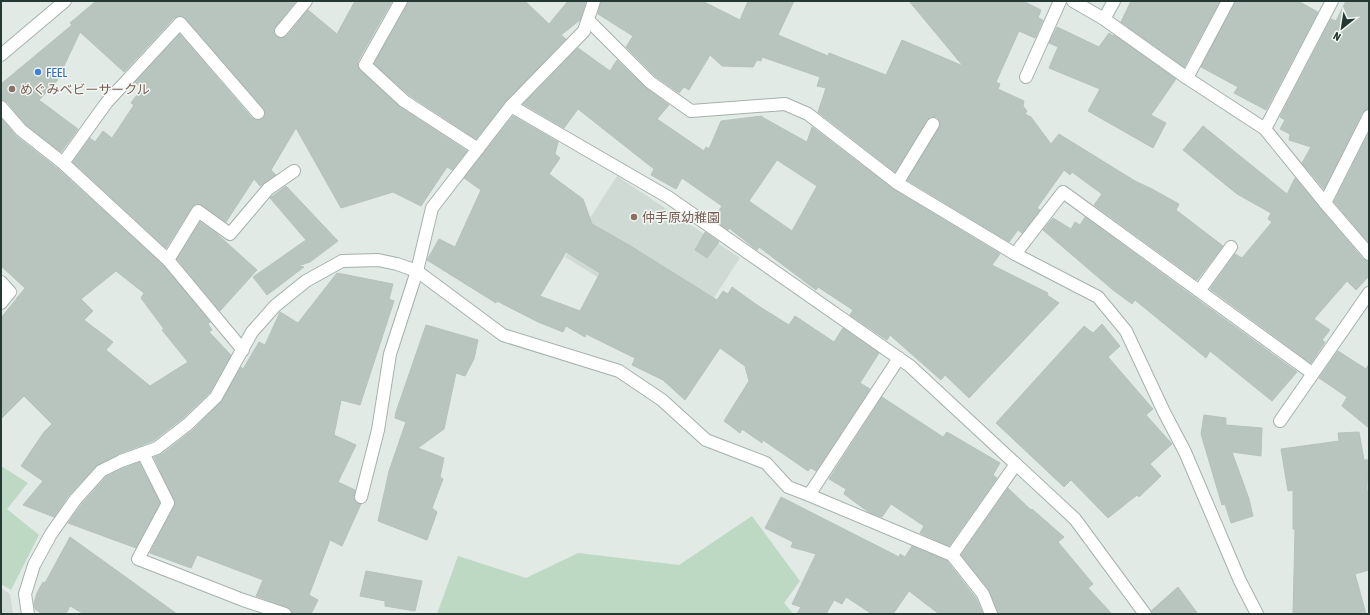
<svg xmlns="http://www.w3.org/2000/svg" width="1370" height="615" viewBox="0 0 1370 615" font-family="'Asap Condensed','Noto Sans JP',sans-serif">
	<style>
		.built { fill: #d0dad5 }
		.green { fill: #bdd9c4 }
		.building { fill: #b8c5bf; stroke: #b5c3bd; fill-rule: evenodd }
		.lines { fill: none; stroke-linecap: round; stroke-linejoin: round }
		.service-casing { stroke: #a5b1ad; stroke-width: 14 }
		.minor-casing { stroke: #a5b1ad; stroke-width: 14 }
		.service { stroke: #fff; stroke-width: 12 }
		.minor { stroke: #fff; stroke-width: 12 }
		.shop-dot { fill: #3f7fe0; stroke: #f2f7f4; stroke-width: 1.5 }
		.education-dot { fill: #8d6e63; stroke: #f2f7f4; stroke-width: 1.5 }
		.labels { text-anchor: middle; stroke-width: 3; stroke-linejoin: round; paint-order: stroke }
		.shop-label { font-size: 13px; fill: #366cbe; stroke: #f2f7f4; text-anchor: start }
		.education-label { font-size: 13px; fill: #785e54; stroke: #f2f7f4; text-anchor: start }
	</style>
	<rect width="100%" height="100%" fill="#e2eae6"/>
	<g class="built">
		<polygon points="617,176 740,258 690,334 565,257"/>
		<polygon points="1,588 10,594 13,614 1,614"/>
	</g>
	<g class="green">
		<polygon points="1,466 28,483 7,509 39,535 11,590 1,584"/>
		<polygon points="752,516 800,581 784,603 792,612 791,614 437,614 458,556 526,578 578,553 679,565"/>
	</g>
	<g class="building">
		<polygon points="96,1 296,1 274,29 274,34 280,38 287,36 308,10 337,34 355,1 392,1 358,61 358,68 400,107 467,151 452,170 447,167 421,206 393,192 341,208 296,128 271,170 276,175 260,186 254,179 226,222 202,205 195,204 192,207 166,248 73,162 90,138 95,142 103,131 112,138 134,105 131,103 142,88 135,82 180,34 252,118 256,120 263,119 265,115 265,111 183,16 178,16 174,18 124,72 80,32 57,81 39,100 78,129 61,152 26,125 7,102 1,100 1,84 72,25 70,23"/>
		<polygon points="408,1 525,1 549,24 568,1 586,1 580,20 561,35 566,39 506,101 476,139 409,95 374,64"/>
		<polygon points="601,1 702,1 740,20 748,1 794,1 778,35 828,56 829,53 886,75 902,40 963,66 909,1 1023,1 1041,10 1038,18 1043,20 1035,38 1019,31 996,82 1000,84 998,89 1024,101 1023,106 1027,111 1025,114 1031,117 1051,144 1059,134 1135,181 1152,189 1179,204 1176,210 1223,246 1197,280 1094,205 1102,194 1072,172 1070,175 1064,170 1037,208 1040,210 1022,233 1018,230 1009,242 907,180 939,128 940,121 937,117 930,117 927,120 895,172 818,112 826,88 817,86 820,77 762,57 761,61 757,60 753,67 722,66 710,55 689,90 684,87 679,93 655,76 626,47 633,36 598,14"/>
		<polygon points="1131,1 1220,1 1184,67 1121,22"/>
		<polygon points="1235,1 1298,1 1318,12 1266,110 1234,93 1238,87 1201,67"/>
		<polygon points="1346,1 1369,1 1369,109 1365,110 1362,113 1324,189 1302,163 1311,147 1289,140 1290,134 1280,129 1285,120 1280,117 1331,19 1336,21"/>
		<polygon points="1057,27 1099,47 1109,33 1113,36 1114,35 1176,79 1151,115 1166,123 1153,148 1088,111 1100,89 1049,68 1058,47 1049,43"/>
		<path d="M578,48L610,71L617,60L645,87L669,105L657,119L704,151L706,147L709,149L721,121L762,116V117L807,142L812,127L893,189L1000,254L992,265L1048,293L1047,295L1059,303L969,398L945,375L941,380L890,335L887,340L850,315L853,310L818,287L816,290L759,247L757,250L729,228L728,230L713,219L722,206L682,178L676,189L651,175L654,169L578,109L564,128L523,104ZM777,160L817,186L792,231L749,201Z"/>
		<path d="M513,116L558,142L555,154L560,158L549,174L583,199L592,224L629,245L717,300L723,291L728,294L732,287L757,305L789,325L795,316L834,342L843,328L879,353L860,383L870,389L816,471L811,468L808,471L763,440L762,443L742,429L740,433L724,421L749,381L745,366L720,348L685,400L663,380L632,365L635,358L586,334L585,337L566,326L563,332L538,322L497,301L496,303L427,260L439,239L455,247L481,190L464,178ZM566,252L600,273L580,311L540,296Z"/>
		<path d="M1,118L16,136L58,169L163,265L210,322L208,324L212,330L209,332L231,355L210,392L183,418L153,441L118,454L96,466L69,495L54,517L23,505L43,481L21,466L44,432L52,424L24,396L1,419V318L25,288L1,266ZM116,271L144,293L141,298L164,329L162,330L188,362L150,386L106,350L113,342L84,320L93,311L81,299Z"/>
		<polygon points="1203,126 1287,194 1295,178 1363,259 1369,261 1369,276 1356,290 1347,281 1314,319 1330,330 1322,340 1325,342 1311,363 1210,289 1235,254 1242,258 1272,222 1268,219 1271,213 1237,194 1183,150"/>
		<polygon points="1369,133 1369,243 1334,202"/>
		<polygon points="286,186 338,241 310,262 298,266 304,267 267,295 253,277 306,240 270,198"/>
		<polygon points="1085,217 1194,297 1297,372 1272,401 1210,351 1206,358 1135,300 1132,304 1113,290 1043,230 1053,218 1071,229 1075,222 1080,225"/>
		<polygon points="200,222 217,234 257,270 220,311 177,259"/>
		<polygon points="705,232 719,242 707,258 695,250"/>
		<polygon points="337,273 393,284 389,299 394,301 360,405 341,400 334,435 356,445 338,482 355,490 354,499 356,503 361,504 342,546 330,540 309,595 318,600 311,614 292,614 291,609 287,607 256,596 263,580 197,555 191,568 150,553 175,503 154,457 162,454 193,430 221,402 241,367 243,369 259,342 265,345 280,312 298,323"/>
		<polygon points="1102,324 1120,346 1108,357 1153,409 1146,415 1172,444 1150,464 1161,476 1139,497 1137,495 1108,518 1071,480 1064,487 996,423 1084,326 1093,333"/>
		<polygon points="426,325 478,340 474,359 465,376 456,373 444,429 418,448 444,458 440,477 443,479 432,508 437,512 427,540 378,521 389,471 406,422 395,418 396,412"/>
		<polygon points="1338,351 1366,369 1369,364 1369,428 1342,406 1347,397 1319,378"/>
		<polygon points="882,397 943,437 947,432 1000,463 993,475 997,478 949,546 920,533 924,526 891,504 882,517 870,513 844,494 846,489 829,479"/>
		<polygon points="1204,415 1226,418 1226,425 1262,428 1261,456 1232,452 1249,499 1253,516 1231,523 1225,504 1222,505 1201,434"/>
		<polygon points="1359,432 1364,460 1368,460 1367,490 1369,490 1369,570 1355,574 1366,614 1293,614 1295,529 1293,529 1293,490 1288,491 1281,449 1339,441 1338,433"/>
		<polygon points="139,462 160,503 136,548 68,523 81,505 106,477 124,468"/>
		<polygon points="1008,488 1031,510 1032,509 1064,537 1058,542 1093,584 1088,588 1112,614 998,614 989,590 961,555"/>
		<polygon points="781,497 899,557 900,554 905,557 912,546 947,561 976,598 983,614 939,614 909,591 893,614 872,614 846,597 842,604 834,600 826,614 797,614 801,607 792,604 816,554 791,547 793,542 765,528"/>
		<polygon points="70,537 177,614 84,614 70,606 66,614 42,614 35,609 34,603 37,593 43,582 45,583"/>
		<polygon points="366,571 422,581 415,611 385,606 385,601 360,596"/>
		<polygon points="1178,587 1198,614 1152,614 1151,611"/>
	</g>
	<g class="lines">
		<defs>
			<g id="service">
				<polyline points="401,1 365,65 404,101 478,149"/>
				<polyline points="1104,19 1114,1"/>
				<polyline points="281,31 306,1"/>
				<polyline points="1265,129 1332,1"/>
				<polyline points="63,163 107,102 180,23 258,113"/>
				<polyline points="897,183 933,124"/>
				<polyline points="1325,203 1369,116"/>
				<polyline points="168,260 198,211 230,234 268,189 294,171"/>
				<polyline points="1,282 10,292 1,303"/>
				<polyline points="809,495 899,358"/>
				<polyline points="361,497 378,430 390,354 417,271"/>
				<polyline points="952,555 1016,464"/>
			</g>
			<g id="minor">
				<polyline points="1073,1 1104,19 1187,78 1265,129 1325,203 1369,254"/>
				<polyline points="588,20 650,82 691,111 785,104 808,114 897,183 1015,254 1098,297 1126,331 1164,412 1185,452 1240,581 1257,614"/>
				<polyline points="1,55 65,1"/>
				<polyline points="1026,77 1060,1"/>
				<polyline points="1187,78 1228,1"/>
				<polyline points="511,106 668,197 910,366 1075,519 1145,614"/>
				<polyline points="1,107 21,130 63,163 168,260 243,350"/>
				<polyline points="1015,254 1063,192 1312,373"/>
				<polyline points="417,271 503,335 619,371 662,400 706,440 766,463 788,487 809,495 952,555 983,594 991,614"/>
				<polyline points="1199,291 1231,247"/>
				<polyline points="1280,421 1369,293"/>
				<polyline points="143,453 168,503 138,559 243,600 285,614"/>
				<polyline points="28,614 25,594 34,565 51,534 75,500 101,471 121,461 157,448 188,424 216,397 252,332 275,306 306,281 342,261 378,260 397,264 417,271 432,208 511,106 584,31 594,1"/>
			</g>
		</defs>
		<use href="#service" class="service-casing"/>
		<use href="#minor" class="minor-casing"/>
		<use href="#service" class="service"/>
		<use href="#minor" class="minor"/>
	</g>
	<circle class="shop-dot" cx="38" cy="72" r="4"/>
	<g class="education-dot">
		<circle cx="12" cy="89" r="4"/>
		<circle cx="634" cy="217" r="4"/>
	</g>
	<g class="labels">
		<g class="shop-label">
			<text x="46" y="77">FEEL</text>
		</g>
		<g class="education-label">
			<text x="20" y="94">めぐみベビーサークル</text>
			<text x="642" y="222">仲手原幼稚園</text>
		</g>
	</g>
	<rect width="1370" height="615" fill="none" stroke="#243933" stroke-width="4"/>
	<g transform="translate(1342 28) rotate(210)" stroke="#f2f7f4" stroke-width="3" paint-order="stroke">
	<path d="M0-3L7 15L0 10L-7 15Z" fill="#243933"/>
	<text y="-6" font-size="11" font-weight="bold" text-anchor="middle" fill="#243933">N</text>
	</g>
</svg>
